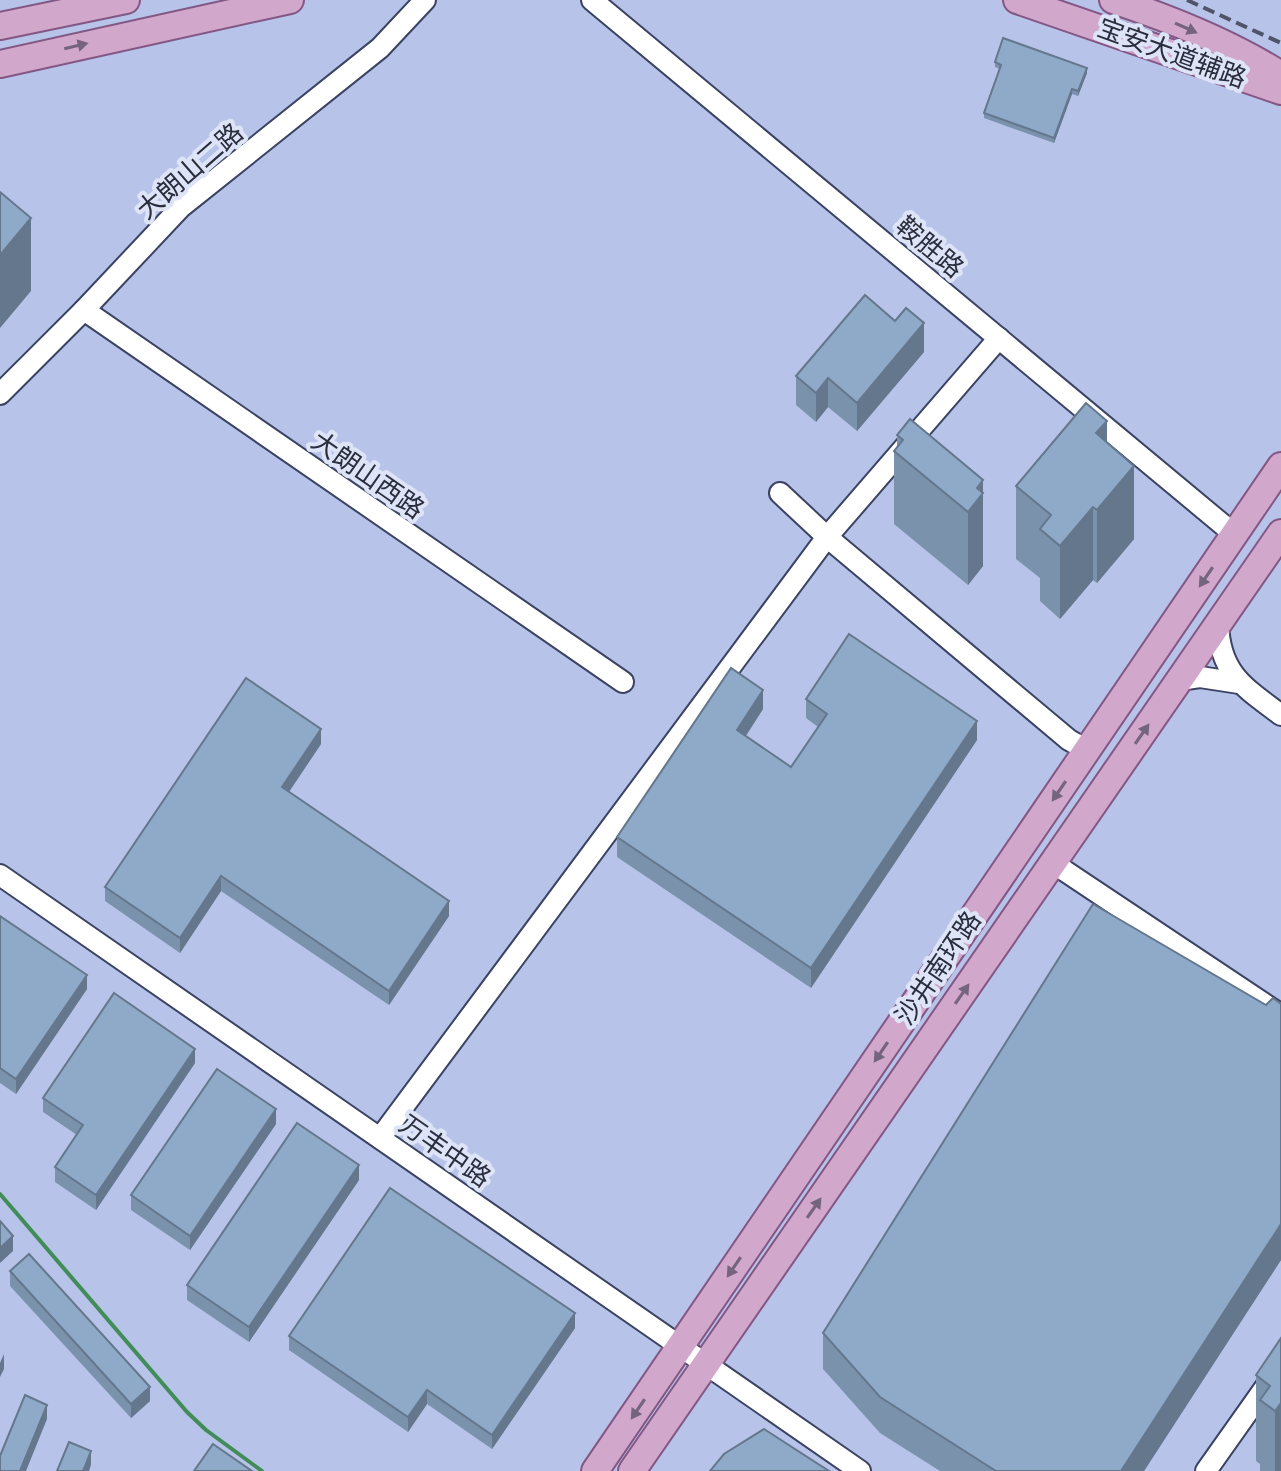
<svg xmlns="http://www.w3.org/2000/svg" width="1281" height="1471" viewBox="0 0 1281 1471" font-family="'Zilla Slab','Noto Sans SC',serif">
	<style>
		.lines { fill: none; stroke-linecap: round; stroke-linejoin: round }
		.stream { stroke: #428c58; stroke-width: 4 }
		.minor-casing { stroke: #3a4362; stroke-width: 24 }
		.major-casing { stroke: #835784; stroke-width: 30 }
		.minor { stroke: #fff; stroke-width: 20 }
		.major { stroke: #d1a7cc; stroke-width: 26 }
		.rail { stroke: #4e5569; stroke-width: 4; stroke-dasharray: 12 6; stroke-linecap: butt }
		.wall { fill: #7b92ad }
		.shaded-wall { fill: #64778d }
		.building { fill: #8faac9; stroke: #64778d; stroke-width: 2 }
		.oneway { fill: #75647d }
		.labels { text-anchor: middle; stroke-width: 8; stroke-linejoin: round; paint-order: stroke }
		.street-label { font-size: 26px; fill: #292d3c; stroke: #dee4f8 }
	</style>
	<rect width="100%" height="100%" fill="#b7c3e8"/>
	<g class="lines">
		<polyline class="stream" points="0,1194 187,1412 206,1430 262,1471"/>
		<defs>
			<g id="minor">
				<polyline points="592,0 1234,534"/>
				<polyline points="84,310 623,682"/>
				<polyline points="0,394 84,310 181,207 380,48 425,0"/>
				<polyline points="780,493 827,537 1069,740 1087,750"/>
				<path d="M1218,624C1220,674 1244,687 1281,715"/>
				<polyline points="1179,680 1200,677 1239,683"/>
				<polyline points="1053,863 1281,1015"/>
				<polyline points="0,875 860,1471"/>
				<polyline points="380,1138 827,537 999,338"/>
				<polyline points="1206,1471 1281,1365"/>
			</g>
			<g id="major">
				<polyline points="1017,0 1281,91"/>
				<path d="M1113,0C1171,19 1230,43 1281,75"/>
				<polyline points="0,26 126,0"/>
				<polyline points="0,64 290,0"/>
				<polyline points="595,1471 1281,466"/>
				<polyline points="632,1471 1281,533"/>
			</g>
		</defs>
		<use href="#minor" class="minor-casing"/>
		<use href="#major" class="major-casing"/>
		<use href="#minor" class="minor"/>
		<use href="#major" class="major"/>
		<polyline class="rail" points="1187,0 1281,43"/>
	</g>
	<g class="wall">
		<polygon points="995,62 1087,73 1078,96 1072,94 1054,143 984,118 984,113 1000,69 995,67"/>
		<polygon points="924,352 857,431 828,407 816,422 796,405 796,376"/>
		<polygon points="897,435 983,480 983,566 968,585 894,524 894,451 897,448"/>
		<polygon points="1107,442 1134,539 1097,583 1093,580 1060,619 1040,601 1040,578 1016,559 1016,486"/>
		<polygon points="806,699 977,740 811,988 617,857 617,837 763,709 746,736 791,767 818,727 806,718"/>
		<polygon points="321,744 289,792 449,916 389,1005 221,891 180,953 105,901 105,887"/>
		<polygon points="0,916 87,989 16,1094 0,1083"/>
		<polygon points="1281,1004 1281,1260 1144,1471 940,1471 880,1433 823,1369 823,1333 1266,1005"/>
		<polygon points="195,1063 96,1210 55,1182 55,1167 77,1135 43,1112 43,1098"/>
		<polygon points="276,1124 190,1250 131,1210 131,1195"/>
		<polygon points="359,1180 249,1342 187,1300 187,1285"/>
		<polygon points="10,1271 150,1401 131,1418 10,1286"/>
		<polygon points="575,1328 492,1449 427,1404 408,1432 289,1350 289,1336"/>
		<polygon points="1281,1338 1281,1471 1260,1471 1260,1464 1256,1461 1256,1375"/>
	</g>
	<g class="shaded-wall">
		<polygon points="1087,68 1087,73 1078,96 1078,91"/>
		<polygon points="1072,89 1072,94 1054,143 1054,138"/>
		<polygon points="31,218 31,291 0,328 0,255"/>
		<polygon points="924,323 924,352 857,431 857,403"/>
		<polygon points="828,378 828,407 816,422 816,393"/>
		<polygon points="1107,421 1107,493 1096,433"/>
		<polygon points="1134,466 1134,539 1097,583 1097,510"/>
		<polygon points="983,480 983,566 968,585 968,512 977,488"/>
		<polygon points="1093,507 1093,580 1060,619 1060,546"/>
		<polygon points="763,690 763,709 737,749 737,730"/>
		<polygon points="977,721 977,740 811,988 811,968"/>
		<polygon points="321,729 321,744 282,802 282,787"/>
		<polygon points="221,876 221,891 180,953 180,938"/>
		<polygon points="449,901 449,916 389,1005 389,991"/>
		<polygon points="87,975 87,989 16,1094 16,1079"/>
		<polygon points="195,1049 195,1063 96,1210 96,1195"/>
		<polygon points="276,1109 276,1124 190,1250 190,1236"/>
		<polygon points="359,1165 359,1180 249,1342 249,1327"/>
		<polygon points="1281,1224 1281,1260 1144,1471 1121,1471"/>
		<polygon points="13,1236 13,1251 0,1263 0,1248"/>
		<polygon points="575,1313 575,1328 492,1449 492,1435"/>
		<polygon points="4,1354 4,1369 0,1377 0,1363"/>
		<polygon points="150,1387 150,1401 131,1418 131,1404"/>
		<polygon points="427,1390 427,1404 408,1432 408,1417"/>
		<polygon points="1281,1403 1281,1471 1275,1471 1275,1411"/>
		<polygon points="47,1405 47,1419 26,1471 20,1471"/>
		<polygon points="91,1451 91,1465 89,1471 83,1471"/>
	</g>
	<g class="building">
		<polygon points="1003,38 1087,68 1078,91 1072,89 1054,138 984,113 1001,65 995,62"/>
		<polygon points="0,192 31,218 0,255"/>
		<polygon points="865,295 895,321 906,308 924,323 857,403 828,378 816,393 796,376"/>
		<polygon points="1086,403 1107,421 1096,433 1134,466 1097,510 1093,507 1060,546 1040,529 1051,515 1016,486"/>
		<polygon points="910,419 983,480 977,488 983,493 968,512 894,451 903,440 897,435"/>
		<polygon points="849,634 977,721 811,968 617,837 731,668 763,690 737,730 791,767 827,714 806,699"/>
		<polygon points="246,678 321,729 282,787 449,901 389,991 221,876 180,938 105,887"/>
		<polygon points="1093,904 1266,1005 1273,998 1281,1004 1281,1224 1121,1471 996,1471 880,1397 823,1333"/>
		<polygon points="0,916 87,975 16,1079 0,1068"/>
		<polygon points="114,993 195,1049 96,1195 55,1167 83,1125 43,1098"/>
		<polygon points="217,1069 276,1109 190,1236 131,1195"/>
		<polygon points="297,1123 359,1165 249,1327 187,1285"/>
		<polygon points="390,1188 575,1313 492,1435 427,1390 408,1417 289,1336"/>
		<polygon points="0,1221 13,1236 0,1248"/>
		<polygon points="29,1254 150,1387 131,1404 10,1271"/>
		<polygon points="1281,1338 1281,1403 1275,1411 1260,1400 1270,1386 1256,1375"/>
		<polygon points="25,1395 47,1405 20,1471 0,1471 0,1456"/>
		<polygon points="764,1429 829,1471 710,1471 724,1454"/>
		<polygon points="69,1442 91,1451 83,1471 57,1471"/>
		<polygon points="213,1444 252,1471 194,1471"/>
	</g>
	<defs><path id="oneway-solid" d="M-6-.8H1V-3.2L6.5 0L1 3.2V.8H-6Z" transform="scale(2)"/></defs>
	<g class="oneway">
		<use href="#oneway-solid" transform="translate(1186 28) rotate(24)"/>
		<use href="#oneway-solid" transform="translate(76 46) rotate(-13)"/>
		<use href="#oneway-solid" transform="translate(1206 577) rotate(124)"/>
		<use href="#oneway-solid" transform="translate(1142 734) rotate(-55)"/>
		<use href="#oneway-solid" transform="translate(1059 791) rotate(124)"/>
		<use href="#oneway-solid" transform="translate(962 994) rotate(-55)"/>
		<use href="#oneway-solid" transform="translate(881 1052) rotate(124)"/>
		<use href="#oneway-solid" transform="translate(814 1208) rotate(-55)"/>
		<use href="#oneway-solid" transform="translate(734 1267) rotate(124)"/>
		<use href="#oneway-solid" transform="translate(638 1409) rotate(124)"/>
	</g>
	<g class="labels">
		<g class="street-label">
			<text transform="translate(1172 53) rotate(20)" y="9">宝安大道辅路</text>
			<text transform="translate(190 171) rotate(-41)" y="9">大朗山二路</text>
			<text transform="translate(930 247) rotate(40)" y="9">鞍胜路</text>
			<text transform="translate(368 475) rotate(35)" y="9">大朗山西路</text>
			<text transform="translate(938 968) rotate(-56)" y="9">沙井南环路</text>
			<text transform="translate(445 1151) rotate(35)" y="9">万丰中路</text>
		</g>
	</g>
</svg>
